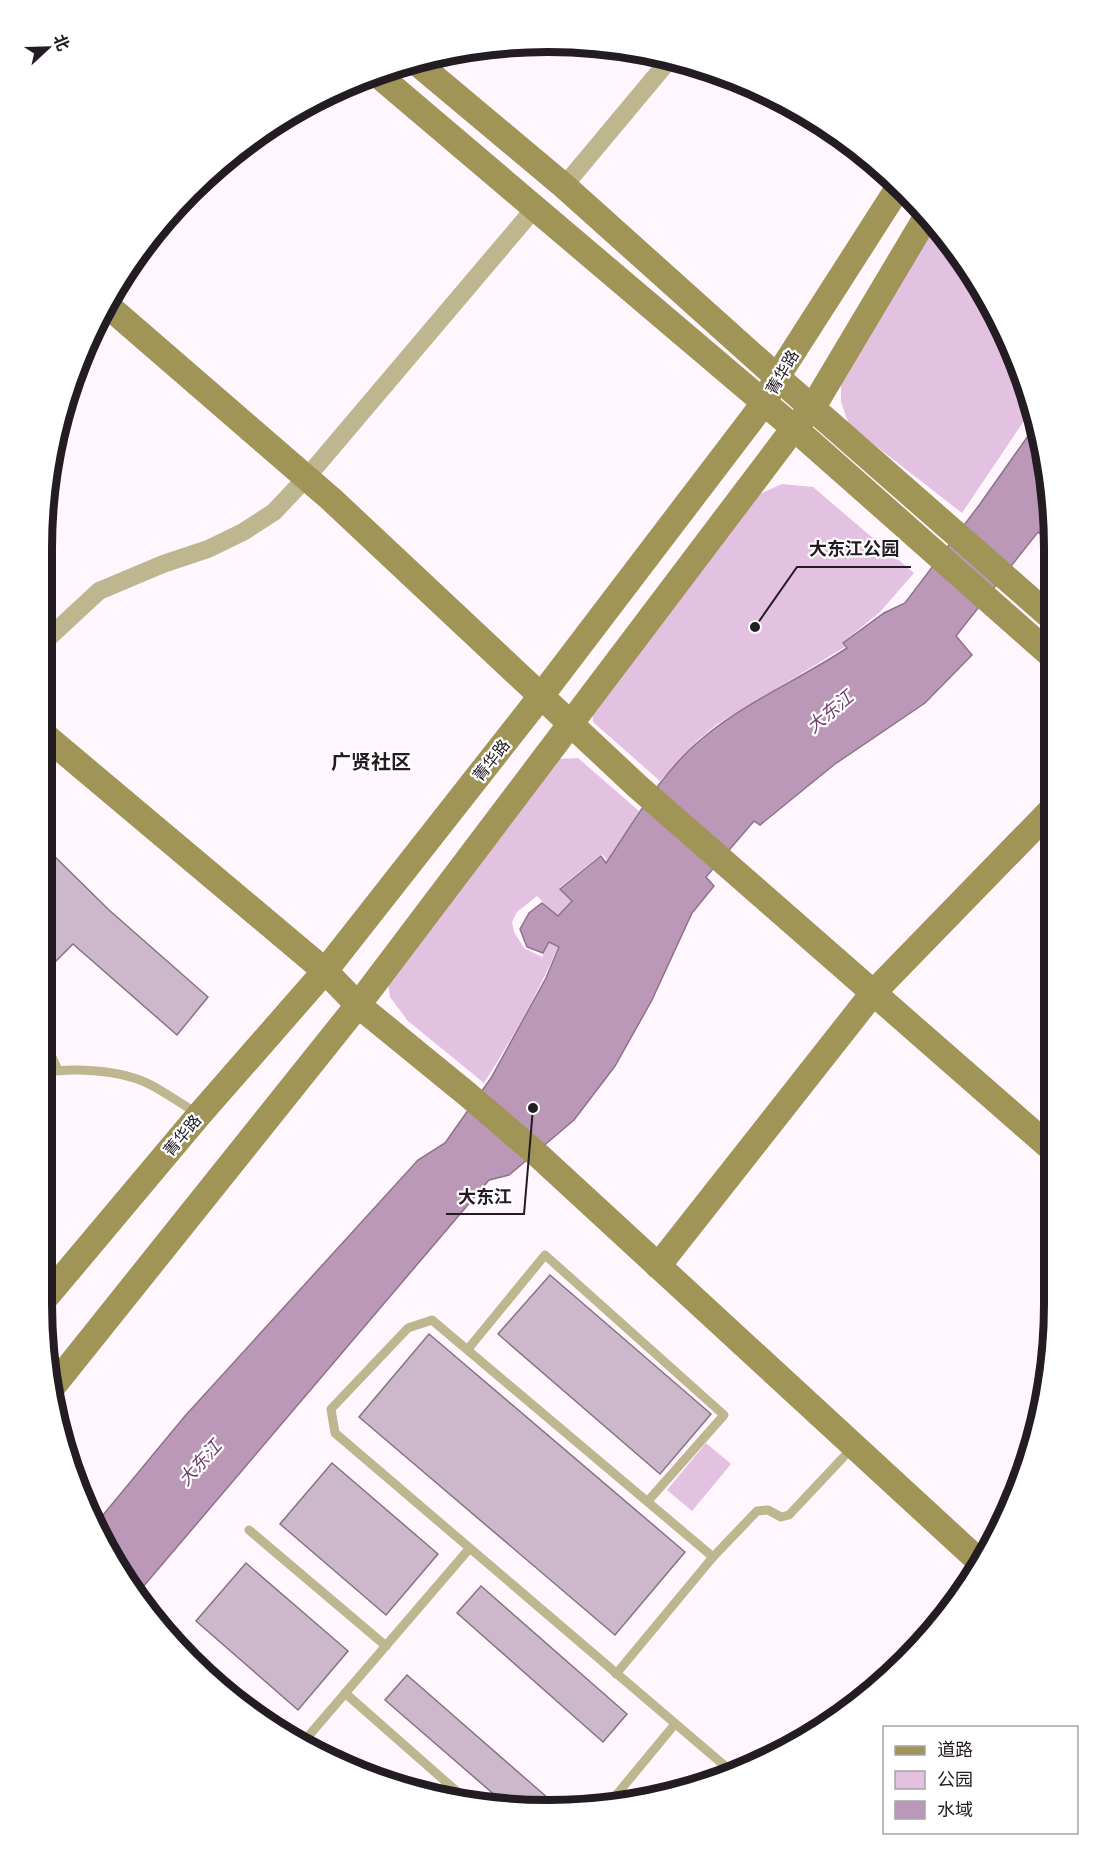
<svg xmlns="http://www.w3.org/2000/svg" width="1096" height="1852" viewBox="0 0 1096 1852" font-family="'Work Sans','Noto Sans SC',sans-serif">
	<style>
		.green { fill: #e3c1e0 }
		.water { fill: #bb97b8; stroke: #8d728b; stroke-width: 1.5 }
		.building { fill: #ccb8ca; stroke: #857383; stroke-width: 1.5 }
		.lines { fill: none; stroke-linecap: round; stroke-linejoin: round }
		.lane { stroke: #bdb68e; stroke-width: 9 }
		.street { stroke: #bdb68e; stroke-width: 18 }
		.secondary { stroke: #a09557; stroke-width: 26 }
		.labels { text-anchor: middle; stroke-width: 4.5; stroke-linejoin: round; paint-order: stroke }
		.street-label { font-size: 16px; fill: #231c23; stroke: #fff }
		.water-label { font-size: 18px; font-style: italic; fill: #6e3e6c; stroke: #fff }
		.quarter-label { font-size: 20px; font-weight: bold; fill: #231c23; stroke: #fff }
		.rim { fill: none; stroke: #231c23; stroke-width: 8 }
		.leader { fill: none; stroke: #231c23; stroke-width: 2 }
		.callout-dot { fill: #231c23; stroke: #fff; stroke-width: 2 }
		.callout-label { font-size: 18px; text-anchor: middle; font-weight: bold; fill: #231c23; stroke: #fff; stroke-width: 4.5; stroke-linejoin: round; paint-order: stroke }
	</style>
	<rect width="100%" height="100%" fill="#fff6fe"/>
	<g class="green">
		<polygon points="934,223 986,295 1027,386 1032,409 962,513 849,425 841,402 841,379"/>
		<polygon points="782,484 813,487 914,573 880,612 842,643 845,647 716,725 697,741 660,781 593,722 592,708 753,497"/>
		<path d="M578,758L639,811L607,860L602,854L559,888L571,901L557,916L537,896L517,912L512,922L514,932L524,948L542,957L549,943L558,947C537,995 512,1039 484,1083L408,1021L390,997L387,976L559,759Z"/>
		<polygon points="706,1443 731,1464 692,1511 667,1490"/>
	</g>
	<path class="water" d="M1035,426L1053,515V534L1047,539L1038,532L956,636L972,655L925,703L835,764L760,825L754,821L706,877L714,886L692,913L652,1000L615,1066L574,1120L509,1175L489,1180L137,1594L98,1521L185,1416L418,1160L445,1143L491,1078L546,978L559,947L549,942L543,953L527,947L520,929L529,913L542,903L558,916L572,901L560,889L601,856L606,863C635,820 663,770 704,737C744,704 793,682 836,655L847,648L843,643L884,613L905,603L980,504Z"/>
	<g class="building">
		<polygon points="43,845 109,910 208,997 177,1035 73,944 52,965 42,958"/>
		<polygon points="550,1275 711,1414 660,1474 498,1334"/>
		<polygon points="429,1334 685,1552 615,1635 359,1417"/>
		<polygon points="332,1463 438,1554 386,1615 280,1524"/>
		<polygon points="246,1563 348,1651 298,1710 196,1621"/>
		<polygon points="481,1586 627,1714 603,1742 457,1613"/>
		<polygon points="407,1675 549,1799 540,1809 504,1803 385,1700"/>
	</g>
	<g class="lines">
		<g class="lane">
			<polyline points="42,1035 58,1070"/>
			<path d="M42,1073C72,1067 121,1070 149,1084C165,1092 181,1104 197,1113"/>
			<polyline points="468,1349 545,1255 724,1415 648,1501"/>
			<polyline points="249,1530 386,1646"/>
			<polyline points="713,1557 432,1320 408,1328 331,1409 335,1433 732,1772"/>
			<polyline points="184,1649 268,1720"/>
			<polyline points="616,1674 713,1557 757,1511 768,1510 781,1517 789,1515 853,1447"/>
			<polyline points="345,1693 462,1796"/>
			<polyline points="305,1740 469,1549"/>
			<polyline points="613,1799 675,1724"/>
		</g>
		<g class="street">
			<polyline points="564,186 670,59"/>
			<polyline points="43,643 99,591 163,564 208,549 243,532 274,512 307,477 534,209"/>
		</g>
		<g class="secondary">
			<polyline points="416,62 564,186 777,377 1053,619"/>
			<polyline points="377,74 794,428 1053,657"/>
			<polyline points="108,306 331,499 637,786 1053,1150"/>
			<polyline points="43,734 325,971 358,1005 467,1094 538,1155 980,1562"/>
			<polyline points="658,1266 873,993 1053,808"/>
			<polyline points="42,1302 199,1115 325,971 541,696 764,403 777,377 898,188"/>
			<polyline points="55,1384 358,1005 794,428 813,407 928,214"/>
		</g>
	</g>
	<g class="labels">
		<g class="street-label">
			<text transform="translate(782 372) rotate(-60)" y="6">菁华路</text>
			<text transform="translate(491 760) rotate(-52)" y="6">菁华路</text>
			<text transform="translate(182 1135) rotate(-50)" y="6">菁华路</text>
		</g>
		<g class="water-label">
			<text transform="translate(830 712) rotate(-40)" y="6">大东江</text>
			<text transform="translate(200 1463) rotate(-48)" y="6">大东江</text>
		</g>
		<g class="quarter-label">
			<text x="371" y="769">广贤社区</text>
		</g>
	</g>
	<path d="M0 0H1096V1852H0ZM548 52H548A496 496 0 0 1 1044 548V1304A496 496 0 0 1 548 1800H548A496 496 0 0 1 52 1304V548A496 496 0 0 1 548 52Z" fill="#fff" fill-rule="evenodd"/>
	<path class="rim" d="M548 52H548A496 496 0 0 1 1044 548V1304A496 496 0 0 1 548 1800H548A496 496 0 0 1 52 1304V548A496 496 0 0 1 548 52Z"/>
	<path class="leader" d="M755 627L797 567H911M533 1108L524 1214H446"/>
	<g class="callout-dot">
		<circle cx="755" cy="627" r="6"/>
		<circle cx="533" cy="1108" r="6"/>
	</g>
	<g class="callout-label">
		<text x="854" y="555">大东江公园</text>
		<text x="485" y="1203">大东江</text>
	</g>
	<rect x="883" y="1726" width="195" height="108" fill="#ffffff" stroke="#a7a4a7" stroke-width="1.5"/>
	<rect x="895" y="1746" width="30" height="9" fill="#a09557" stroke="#a7a4a7" stroke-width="1.5"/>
	<text x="937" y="1756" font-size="18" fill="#231c23">道路</text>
	<rect x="895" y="1771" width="30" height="18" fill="#e3c1e0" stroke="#a7a4a7" stroke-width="1.5"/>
	<text x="937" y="1786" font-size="18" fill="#231c23">公园</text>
	<rect x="895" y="1801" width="30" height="18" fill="#bb97b8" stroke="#a7a4a7" stroke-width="1.5"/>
	<text x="937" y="1816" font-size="18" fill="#231c23">水域</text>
	<g transform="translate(48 48) rotate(68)" stroke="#ffffff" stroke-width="4.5" paint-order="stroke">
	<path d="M0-4.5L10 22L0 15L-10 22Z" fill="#231c23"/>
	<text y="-9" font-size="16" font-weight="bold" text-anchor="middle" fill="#231c23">北</text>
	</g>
</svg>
